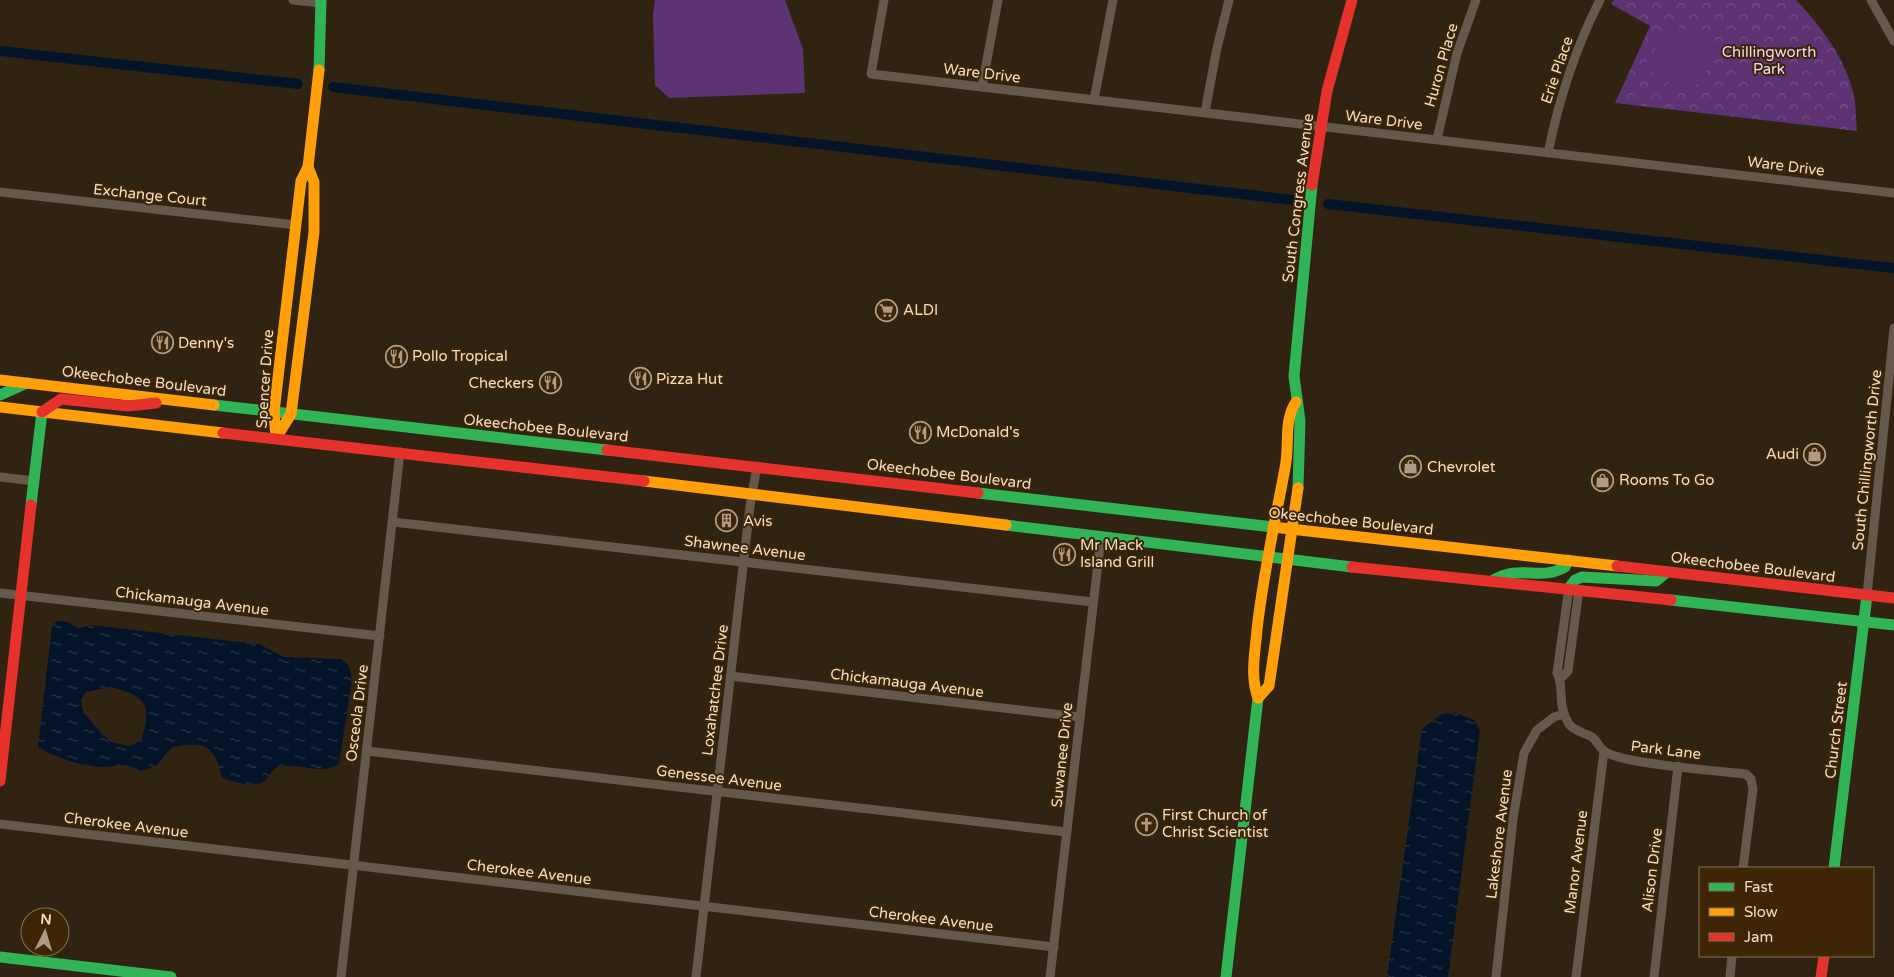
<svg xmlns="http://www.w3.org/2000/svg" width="1894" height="977" viewBox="0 0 1894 977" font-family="'Varela Round',sans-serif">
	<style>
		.park { fill: url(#park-crowns) }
		.garden { fill: #5d3374 }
		.water { fill: url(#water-ripples); fill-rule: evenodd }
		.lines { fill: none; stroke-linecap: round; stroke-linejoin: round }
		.canal { stroke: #041428; stroke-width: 10 }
		.street { stroke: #66594b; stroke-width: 9 }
		.fast { stroke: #30b455; stroke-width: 11 }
		.slow { stroke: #ff9f0a; stroke-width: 11 }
		.jam { stroke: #e5322d; stroke-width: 11 }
		.labels { text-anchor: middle; stroke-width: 4; stroke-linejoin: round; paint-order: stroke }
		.park-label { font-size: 15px; fill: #e9dcf4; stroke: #3d2505 }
		.street-label { font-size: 15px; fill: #f0dcc7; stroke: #3d2505 }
		.poi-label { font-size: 15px; fill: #f0dcc7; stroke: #3d2505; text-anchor: start }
	</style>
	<defs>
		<pattern id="park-crowns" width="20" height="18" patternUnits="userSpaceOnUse" patternTransform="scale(1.25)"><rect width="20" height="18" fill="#5d3374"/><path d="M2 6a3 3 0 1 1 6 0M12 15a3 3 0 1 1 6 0" fill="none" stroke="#755086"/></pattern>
		<pattern id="water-ripples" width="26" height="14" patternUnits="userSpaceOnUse" patternTransform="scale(1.25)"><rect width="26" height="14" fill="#041428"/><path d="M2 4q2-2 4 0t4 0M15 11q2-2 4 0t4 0" fill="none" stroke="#293646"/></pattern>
	</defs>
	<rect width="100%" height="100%" fill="#302312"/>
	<path class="park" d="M1614,0H1796C1821,26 1846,59 1854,96C1856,107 1856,120 1857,131L1615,103L1650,26L1611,4Z"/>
	<g class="garden">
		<polygon points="655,0 785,0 803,49 805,93 669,98 655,85 653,15"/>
		<polygon points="1672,23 1718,52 1689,96 1644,67"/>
	</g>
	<g class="water">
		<path d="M57,621L67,622L79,628L90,625L259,644L284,657L342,659L349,666L352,680L339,764C323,775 302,764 283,766C271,767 271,776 263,782C254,788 231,782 222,777C214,744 204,741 172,747L156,766L141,771C123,762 123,766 104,767C80,767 58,758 38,747L52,626ZM111,687C146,696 153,705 141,740L130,746L111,742L99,731L83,711L81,700L86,692Z"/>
		<polygon points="1455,712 1475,721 1480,731 1448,977 1387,977 1422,729 1442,714"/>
	</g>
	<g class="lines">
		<g class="canal">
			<polyline points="0,51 298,84"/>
			<polyline points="333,87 1292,200"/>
			<polyline points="1328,204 1892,268"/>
		</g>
		<g class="street">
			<polyline points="293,0 321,3"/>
			<polyline points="884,0 871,74 1894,193"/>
			<polyline points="1871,0 1894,41"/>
			<polyline points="982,87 998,0"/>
			<polyline points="1094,100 1113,0"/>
			<polyline points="1205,112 1217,48 1229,0"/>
			<polyline points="1437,139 1457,53 1476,0"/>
			<path d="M1548,153C1559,99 1575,49 1600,0"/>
			<polyline points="0,192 296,225"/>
			<polyline points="0,477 34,481"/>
			<polyline points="393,522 1093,602"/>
			<path d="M1569,588L1557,673C1565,687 1556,704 1569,724C1575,732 1584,732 1592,737C1597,741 1599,747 1604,751C1620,764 1720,771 1746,774L1751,779L1753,789L1743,868"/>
			<polyline points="0,593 380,636"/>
			<polyline points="1867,595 1894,328"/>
			<polyline points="730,676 1080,717"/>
			<polyline points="1560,679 1568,671 1579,590"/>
			<polyline points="367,751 1067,832"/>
			<polyline points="0,824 1054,947"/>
			<polyline points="341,977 400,452"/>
			<polyline points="696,977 750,506 757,466"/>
			<polyline points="1050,977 1101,537"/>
			<polyline points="1496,977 1513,819 1524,753 1537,730 1554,717 1564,714"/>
			<polyline points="1576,977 1604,751"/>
			<polyline points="1654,977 1678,766"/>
			<polyline points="1730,977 1732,956"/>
		</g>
		<g class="fast">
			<polyline points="319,70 321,0"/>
			<polyline points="0,395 27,383"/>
			<polyline points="214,405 607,450"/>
			<polyline points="1298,488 1300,421 1294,376 1312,185"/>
			<polyline points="978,493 1273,527"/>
			<polyline points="31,505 42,412"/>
			<polyline points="1006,525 1352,567"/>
			<path d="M1492,581C1520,563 1539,582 1565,567L1568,560"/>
			<polyline points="1569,588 1575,580 1582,577 1656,581 1667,572"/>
			<polyline points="1671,600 1894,625"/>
			<polyline points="1834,868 1867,595"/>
			<polyline points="0,957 171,977"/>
			<polyline points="1226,977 1258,698"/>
		</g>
		<g class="slow">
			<polyline points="0,380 214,405"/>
			<polyline points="0,407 223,433"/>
			<polyline points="276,438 274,412 301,181 308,167 319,70"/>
			<polyline points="276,438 291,414 314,232 314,182 308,167"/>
			<polyline points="644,481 1006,525"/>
			<polyline points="1273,527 1617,566"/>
			<polyline points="1258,698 1269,686 1298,488"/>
			<path d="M1258,698C1250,675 1255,654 1257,630C1263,574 1275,523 1285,468C1290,446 1283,421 1296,402"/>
		</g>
		<g class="jam">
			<polyline points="1312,185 1327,91 1352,0"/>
			<polyline points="42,412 61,399 128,406 156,403"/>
			<polyline points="223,433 644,481"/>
			<polyline points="607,450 978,493"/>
			<polyline points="1617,566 1894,598"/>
			<polyline points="1352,567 1671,600"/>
			<polyline points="0,781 31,505"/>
			<polyline points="1821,977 1824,956"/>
		</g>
	</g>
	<defs>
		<symbol id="supermarket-ring" viewBox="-11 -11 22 22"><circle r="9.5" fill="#3d2505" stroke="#ad9b88" stroke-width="1.5"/><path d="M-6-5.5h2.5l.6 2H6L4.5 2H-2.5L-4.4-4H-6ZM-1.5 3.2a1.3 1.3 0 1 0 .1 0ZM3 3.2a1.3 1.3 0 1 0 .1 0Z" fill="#ad9b88"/></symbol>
		<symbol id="restaurant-ring" viewBox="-11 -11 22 22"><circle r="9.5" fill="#3d2505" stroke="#ad9b88" stroke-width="1.5"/><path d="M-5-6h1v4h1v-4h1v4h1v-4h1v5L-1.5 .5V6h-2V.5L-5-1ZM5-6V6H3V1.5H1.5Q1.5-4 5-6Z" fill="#ad9b88"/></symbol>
		<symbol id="shop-ring" viewBox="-11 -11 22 22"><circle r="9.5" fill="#3d2505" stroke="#ad9b88" stroke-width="1.5"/><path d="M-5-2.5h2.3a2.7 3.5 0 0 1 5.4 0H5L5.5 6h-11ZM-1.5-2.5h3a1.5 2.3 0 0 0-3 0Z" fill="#ad9b88"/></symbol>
		<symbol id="building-ring" viewBox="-11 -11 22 22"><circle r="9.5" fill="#3d2505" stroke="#ad9b88" stroke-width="1.5"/><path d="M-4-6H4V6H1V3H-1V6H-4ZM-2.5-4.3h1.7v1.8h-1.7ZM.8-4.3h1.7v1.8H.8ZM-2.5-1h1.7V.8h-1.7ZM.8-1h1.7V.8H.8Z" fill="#ad9b88"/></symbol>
		<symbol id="church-ring" viewBox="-11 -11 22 22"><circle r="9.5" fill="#3d2505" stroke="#ad9b88" stroke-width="1.5"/><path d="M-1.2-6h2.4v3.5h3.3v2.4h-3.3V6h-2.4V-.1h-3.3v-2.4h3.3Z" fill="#ad9b88"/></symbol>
	</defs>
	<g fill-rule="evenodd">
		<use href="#supermarket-ring" x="874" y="298" width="25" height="25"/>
		<use href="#restaurant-ring" x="150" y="330" width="25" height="25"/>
		<use href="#restaurant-ring" x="384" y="344" width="25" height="25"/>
		<use href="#restaurant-ring" x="628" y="366" width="25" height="25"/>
		<use href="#restaurant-ring" x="538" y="370" width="25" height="25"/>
		<use href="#restaurant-ring" x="908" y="420" width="25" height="25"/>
		<use href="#shop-ring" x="1802" y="442" width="25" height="25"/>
		<use href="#shop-ring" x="1398" y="454" width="25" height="25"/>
		<use href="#shop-ring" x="1590" y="468" width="25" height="25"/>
		<use href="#building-ring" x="714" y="508" width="25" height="25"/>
		<use href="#restaurant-ring" x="1052" y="542" width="25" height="25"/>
		<use href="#church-ring" x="1134" y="812" width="25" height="25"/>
	</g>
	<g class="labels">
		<g class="park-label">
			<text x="1769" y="57">Chillingworth<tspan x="1769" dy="17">Park</tspan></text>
		</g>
		<g class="street-label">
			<text transform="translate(1441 65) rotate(-74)" y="5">Huron Place</text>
			<text transform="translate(1557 70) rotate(-71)" y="5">Erie Place</text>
			<text transform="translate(982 73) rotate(7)" y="5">Ware Drive</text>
			<text transform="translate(1384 120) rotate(7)" y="5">Ware Drive</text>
			<text transform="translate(1786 166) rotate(7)" y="5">Ware Drive</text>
			<text transform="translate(150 195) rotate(6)" y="5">Exchange Court</text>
			<text transform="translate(1298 198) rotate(-83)" y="5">South Congress Avenue</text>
			<text transform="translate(265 379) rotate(-86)" y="5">Spencer Drive</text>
			<text transform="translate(144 381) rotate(7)" y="5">Okeechobee Boulevard</text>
			<text transform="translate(546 428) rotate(6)" y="5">Okeechobee Boulevard</text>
			<text transform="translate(1867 460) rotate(-84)" y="5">South Chillingworth Drive</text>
			<text transform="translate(949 474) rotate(7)" y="5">Okeechobee Boulevard</text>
			<text transform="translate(1351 521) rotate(6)" y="5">Okeechobee Boulevard</text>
			<text transform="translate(745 548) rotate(7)" y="5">Shawnee Avenue</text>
			<text transform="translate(1753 567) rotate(7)" y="5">Okeechobee Boulevard</text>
			<text transform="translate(192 601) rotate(7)" y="5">Chickamauga Avenue</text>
			<text transform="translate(907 683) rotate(7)" y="5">Chickamauga Avenue</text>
			<text transform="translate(715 690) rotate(-83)" y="5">Loxahatchee Drive</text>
			<text transform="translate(357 713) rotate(-83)" y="5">Osceola Drive</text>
			<text transform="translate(1836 730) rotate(-83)" y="5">Church Street</text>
			<text transform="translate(1666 750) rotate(7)" y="5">Park Lane</text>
			<text transform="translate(1062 755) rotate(-84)" y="5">Suwanee Drive</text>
			<text transform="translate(719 778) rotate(7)" y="5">Genessee Avenue</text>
			<text transform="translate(126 825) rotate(7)" y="5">Cherokee Avenue</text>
			<text transform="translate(1499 834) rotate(-83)" y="5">Lakeshore Avenue</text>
			<text transform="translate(1576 862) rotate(-83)" y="5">Manor Avenue</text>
			<text transform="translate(1652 870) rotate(-83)" y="5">Alison Drive</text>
			<text transform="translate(529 872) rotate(7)" y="5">Cherokee Avenue</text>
			<text transform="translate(931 919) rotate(7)" y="5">Cherokee Avenue</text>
		</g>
		<g class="poi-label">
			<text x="903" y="315">ALDI</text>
			<text x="178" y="348">Denny's</text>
			<text x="412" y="361">Pollo Tropical</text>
			<text x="656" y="384">Pizza Hut</text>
			<text x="534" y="388" text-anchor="end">Checkers</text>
			<text x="936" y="437">McDonald's</text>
			<text x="1799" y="459" text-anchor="end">Audi</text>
			<text x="1427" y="472">Chevrolet</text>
			<text x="1619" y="485">Rooms To Go</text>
			<text x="743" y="526">Avis</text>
			<text x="1080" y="550">Mr Mack<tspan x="1080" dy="17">Island Grill</tspan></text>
			<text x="1162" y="820">First Church of<tspan x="1162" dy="17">Christ Scientist</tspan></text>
		</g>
	</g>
	<rect x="1699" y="867" width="175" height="90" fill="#3d2505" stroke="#856e53"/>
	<rect x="1709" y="883" width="25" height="8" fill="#30b455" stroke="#856e53"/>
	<text x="1744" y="892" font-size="15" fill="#f0dcc7">Fast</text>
	<rect x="1709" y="908" width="25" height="8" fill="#ff9f0a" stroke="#856e53"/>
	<text x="1744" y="917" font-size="15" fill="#f0dcc7">Slow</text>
	<rect x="1709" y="933" width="25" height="8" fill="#e5322d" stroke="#856e53"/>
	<text x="1744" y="942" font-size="15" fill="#f0dcc7">Jam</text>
	<g transform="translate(45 932) rotate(5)"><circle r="24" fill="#3d2505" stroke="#856e53"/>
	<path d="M0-4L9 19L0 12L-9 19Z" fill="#ad9b88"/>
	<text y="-8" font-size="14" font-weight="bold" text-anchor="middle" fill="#f0dcc7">N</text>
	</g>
</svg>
